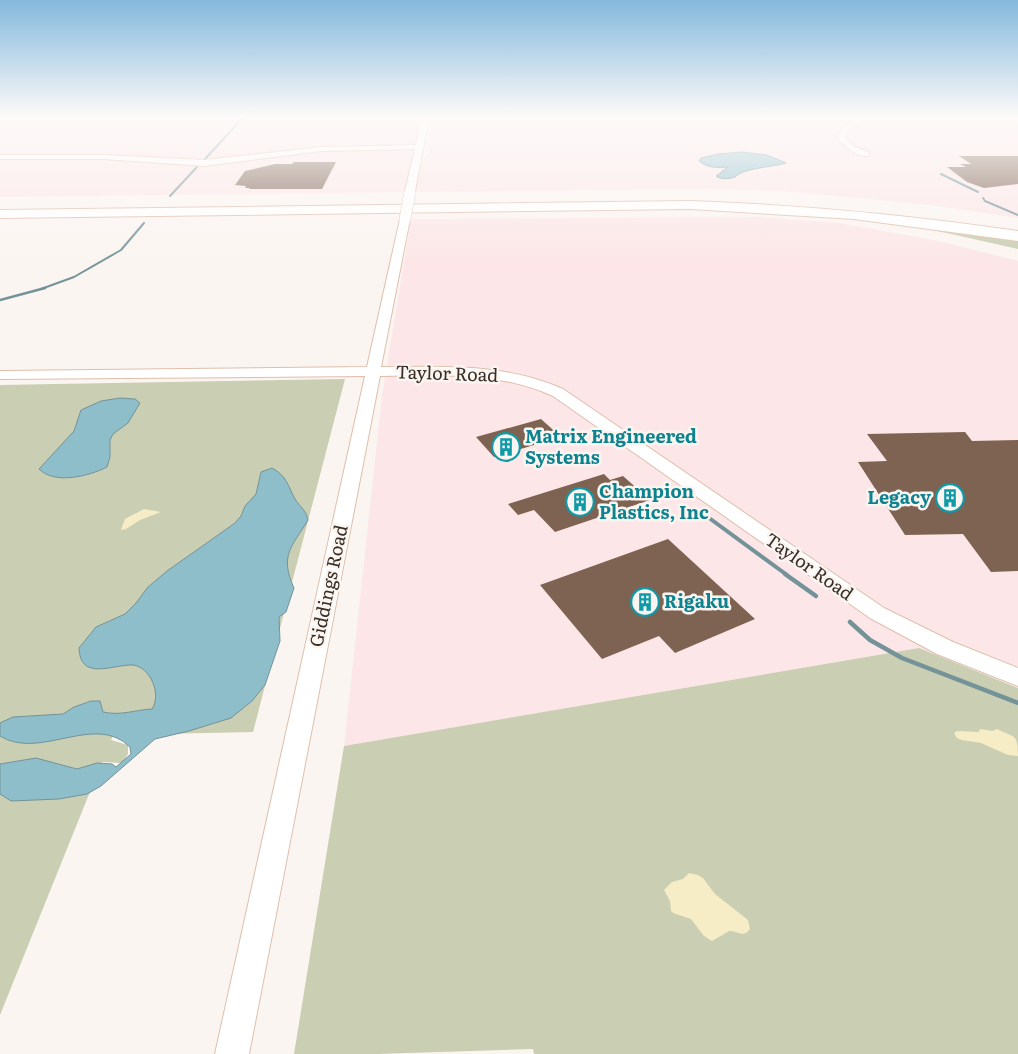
<svg xmlns="http://www.w3.org/2000/svg" width="1018" height="1054" viewBox="0 0 1018 1054" font-family="Literata,serif">
	<style>
		.industrial { fill: #fce6e7 }
		.green { fill: #caceb2 }
		.sand { fill: #f6edc7 }
		.water { fill: #8ebeca; stroke: #749399 }
		.lines { fill: none; stroke-linecap: round; stroke-linejoin: round }
		.stream-far3 { stroke: #749399; stroke-width: 2 }
		.stream-far2 { stroke: #749399; stroke-width: 2.5 }
		.stream-far1 { stroke: #749399; stroke-width: 4 }
		.stream { stroke: #749399; stroke-width: 4.5 }
		.building { fill: #7e6352 }
		.minor-casing { stroke: #debfac; stroke-width: 2 }
		.highway-casing { stroke: #debfac; stroke-width: 2 }
		.minor { fill: #fff; fill-rule: evenodd }
		.highway { fill: #fff; fill-rule: evenodd }
		.minor-bridge-casing { stroke: #debfac; stroke-width: 12; stroke-linecap: butt }
		.minor-bridge { stroke: #fff; stroke-width: 11 }
		.labels { text-anchor: middle; stroke-width: 5; stroke-linejoin: round; paint-order: stroke }
		.street-label { font-size: 18px; fill: #392e26; stroke: #fbf5f1 }
		.culture-label { font-size: 18px; font-weight: bold; fill: #0d838f; stroke: #fbf5f1; text-anchor: start }
	</style>
	<rect width="100%" height="100%" fill="#fbf5f1"/>
	<g class="industrial">
		<polygon points="0,118 421,118 406,192 0,197"/>
		<polygon points="431,118 1002,118 1018,126 1018,218 931,205 784,191 708,189 414,192 423,161 428,154 430,139 428,133"/>
		<polygon points="760,217 839,223 938,241 1018,261 1018,667 965,647 938,656 919,648 344,746 382,396 411,219"/>
	</g>
	<g class="green">
		<polygon points="920,227 1018,240 1018,249"/>
		<polygon points="345,379 253,732 113,735 111,740 128,745 128,754 122,763 102,762 0,1015 0,385"/>
		<polygon points="919,648 1018,688 1018,1054 534,1054 533,1049 377,1054 294,1054 344,746"/>
	</g>
	<g class="sand">
		<polygon points="144,509 161,512 140,520 126,529 121,530 125,519"/>
		<path d="M980,729L992,731L997,729C1014,738 1018,732 1018,756L1008,755L981,743L962,740L957,738L954,733L957,731L979,732Z"/>
		<path d="M689,873L698,875L703,878L715,894L748,920L750,929C743,939 738,930 729,931L712,941L704,936L691,919L673,913L671,911L670,901L664,890L672,882L683,879Z"/>
	</g>
	<g class="water">
		<path d="M742,152L767,155L786,163C773,167 743,168 735,177C729,179 721,180 716,176L728,167C718,168 707,168 699,161L701,158L718,154Z"/>
		<path d="M120,398L135,399L140,403L128,423L113,434L110,440V457L107,467C89,476 55,485 39,469L74,431L81,410L101,401Z"/>
		<path d="M272,468C287,476 288,486 295,499C300,507 306,510 308,520C292,547 279,555 294,588L286,612L279,617L280,641L265,685L252,701L231,718L189,731L155,739L101,786L87,794L59,799L11,801L0,794V764L36,758L77,769L97,763L112,764L116,767L131,754L130,747C95,712 40,761 0,736V723L13,717L63,714L74,707L91,701H100L103,712C121,716 134,710 152,709C162,694 150,667 133,665C114,664 80,682 79,648L96,627L125,614L136,603L148,587L167,571L235,523L241,516L245,506L256,494L261,472Z"/>
	</g>
	<g class="lines">
		<g class="stream-far3">
			<polyline points="204,160 243,118"/>
			<polyline points="941,174 978,192"/>
			<polyline points="170,196 197,167"/>
			<polyline points="983,198 985,201 1018,215"/>
			<polyline points="41,289 74,277 121,250 144,223"/>
		</g>
		<polyline class="stream-far2" points="0,300 45,288"/>
		<polyline class="stream-far1" points="701,512 787,575"/>
		<g class="stream">
			<polyline points="785,574 816,596"/>
			<polyline points="850,622 870,640 902,658 1018,703"/>
		</g>
	</g>
	<g class="building">
		<polygon points="959,156 1018,156 1018,184 984,188 967,182 947,167 966,167 960,164 971,164"/>
		<polygon points="294,162 336,162 322,189 249,189 250,188 245,188 246,186 235,185 245,171 275,164 292,164"/>
		<polygon points="541,419 561,437 494,457 476,437"/>
		<polygon points="965,432 972,441 1018,440 1018,571 991,572 963,534 905,535 858,462 887,461 867,434"/>
		<polygon points="604,474 610,480 623,476 650,500 555,532 534,510 518,515 508,504"/>
		<polygon points="668,539 755,619 675,653 659,636 602,659 540,585"/>
	</g>
	<g class="lines">
		<defs>
			<g id="minor">
				<polygon points="421,118 429,118 415,191 410,194 405,191 415,149 321,151 204,166 104,159 0,159 0,155 104,155 204,160 321,147 416,145"/>
				<path d="M859,118H868L849,129L845,137L855,147L869,152V156C855,157 845,147 837,137L843,126Z"/>
				<path d="M405,216L410,219L381,367C444,367 505,363 563,389L884,608L953,642L1018,668V686L937,654L870,618L553,396C498,371 439,375 380,376L249,1054H215L365,376L0,379V371L367,367L400,219Z"/>
			</g>
			<path id="highway" d="M690,201C800,205 909,215 1018,231V241L854,219L690,209L0,218V210Z"/>
		</defs>
		<use href="#minor" class="minor-casing"/>
		<use href="#highway" class="highway-casing"/>
		<use href="#minor" class="minor"/>
		<use href="#highway" class="highway"/>
		<defs>
			<polyline id="minor-bridge" points="405,219 410,192"/>
		</defs>
		<use href="#minor-bridge" class="minor-bridge-casing"/>
		<use href="#minor-bridge" class="minor-bridge"/>
	</g>
	<linearGradient id="sky" x2="0" y2="1"><stop stop-color="#84b8dc"/><stop offset="0.44" stop-color="#fdfaf9"/><stop offset="1" stop-color="#fdfaf9" stop-opacity="0"/></linearGradient>
	<rect width="1018" height="266" fill="url(#sky)"/>
	<defs>
		<symbol id="building-ring" viewBox="-11 -11 22 22"><circle r="9.5" fill="#fbf5f1" stroke="#0f9aa8" stroke-width="1.5"/><path d="M-4-6H4V6H1V3H-1V6H-4ZM-2.5-4.3h1.7v1.8h-1.7ZM.8-4.3h1.7v1.8H.8ZM-2.5-1h1.7V.8h-1.7ZM.8-1h1.7V.8H.8Z" fill="#0f9aa8"/></symbol>
	</defs>
	<g fill-rule="evenodd">
		<use href="#building-ring" x="490" y="431" width="32" height="32"/>
		<use href="#building-ring" x="934" y="482" width="32" height="32"/>
		<use href="#building-ring" x="564" y="486" width="32" height="32"/>
		<use href="#building-ring" x="629" y="586" width="32" height="32"/>
	</g>
	<g class="labels">
		<g class="street-label">
			<text transform="translate(447 374) rotate(2)" y="6">Taylor Road</text>
			<text transform="translate(809 567) rotate(35)" y="6">Taylor Road</text>
			<text transform="translate(329 586) rotate(-78)" y="6">Giddings Road</text>
		</g>
		<g class="culture-label">
			<text x="525" y="443">Matrix Engineered<tspan x="525" dy="21">Systems</tspan></text>
			<text x="599" y="498">Champion<tspan x="599" dy="21">Plastics, Inc</tspan></text>
			<text x="931" y="504" text-anchor="end">Legacy</text>
			<text x="664" y="608">Rigaku</text>
		</g>
	</g>
</svg>
